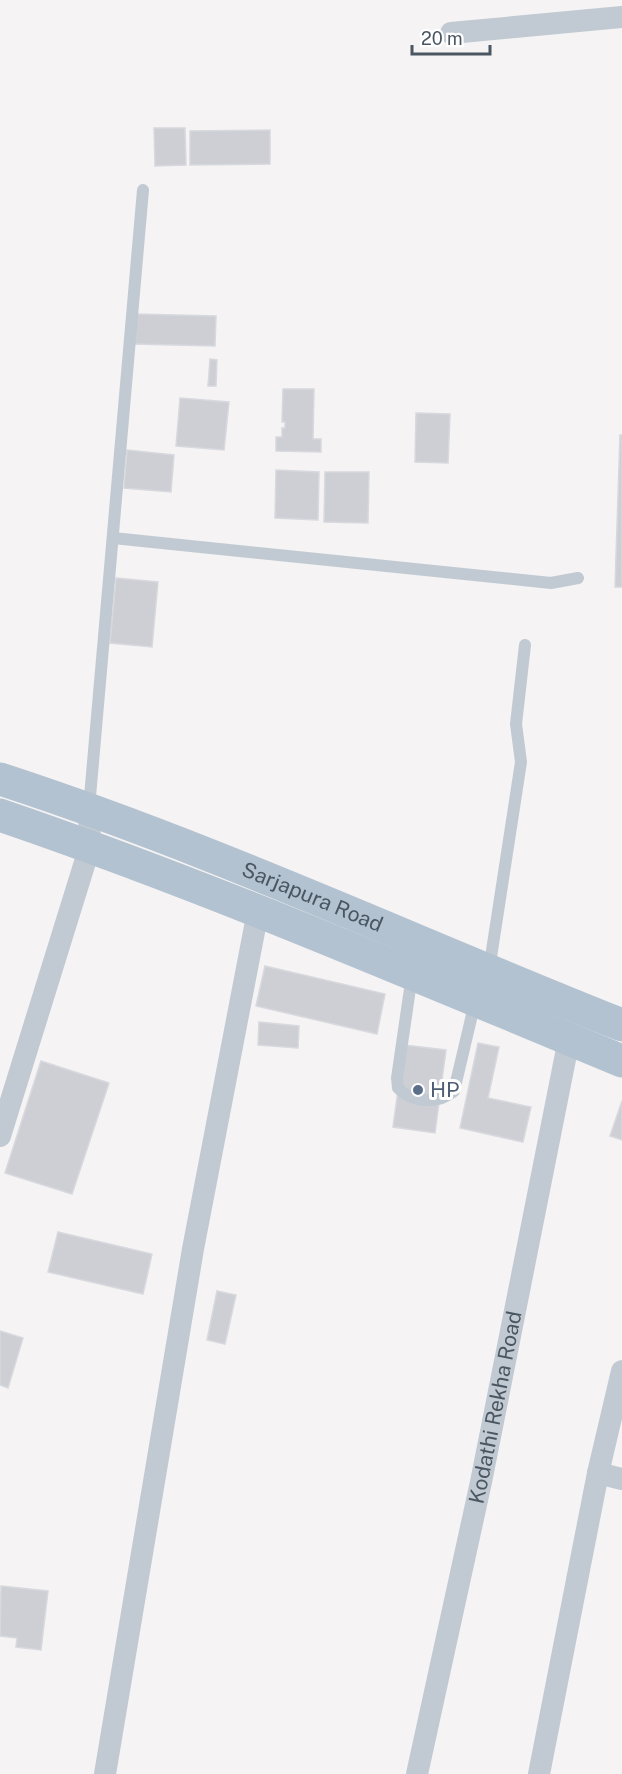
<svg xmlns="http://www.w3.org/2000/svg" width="622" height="1774" viewBox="0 0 622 1774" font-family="'Public Sans',sans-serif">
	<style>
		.building { fill: #cdcfd5; stroke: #d7d9de; stroke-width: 1.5 }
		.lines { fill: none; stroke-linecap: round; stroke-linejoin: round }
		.lane { stroke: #c1cad2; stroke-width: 12 }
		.street { stroke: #c1cad2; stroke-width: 22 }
		.primary { stroke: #b3c2d1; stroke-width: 33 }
		.service-dot { fill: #5c6f8a; stroke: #fff; stroke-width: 2 }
		.labels { text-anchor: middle; stroke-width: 6; stroke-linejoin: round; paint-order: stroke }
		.street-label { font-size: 21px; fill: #4a5661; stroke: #fff }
		.service-label { font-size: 21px; fill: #4e5e75; stroke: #fff; text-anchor: start }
	</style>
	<rect width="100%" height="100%" fill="#f5f3f3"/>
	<g class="building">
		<polygon points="154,128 185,128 186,165 155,166"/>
		<polygon points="270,130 270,164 190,165 190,131"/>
		<polygon points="135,314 216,316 215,346 134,344"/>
		<polygon points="210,359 217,360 216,386 208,386"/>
		<polygon points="283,389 314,389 313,439 321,439 321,452 276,451 276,437 282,437 282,428 285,428 285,422 282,422"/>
		<polygon points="180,398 229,402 224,450 176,446"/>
		<polygon points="416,413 450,414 448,463 415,462"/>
		<polygon points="620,435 622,435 622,587 615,587"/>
		<polygon points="127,450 174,455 171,492 124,488"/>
		<polygon points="276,470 319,472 318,520 275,518"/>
		<polygon points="325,472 369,472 368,523 324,522"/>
		<polygon points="116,578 158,582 152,647 110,643"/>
		<polygon points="265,966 385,994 377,1034 256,1006"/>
		<polygon points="259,1022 299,1026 298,1048 258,1045"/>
		<polygon points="478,1043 499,1047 488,1098 531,1107 523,1142 460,1128"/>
		<polygon points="404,1045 446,1050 435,1133 393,1127"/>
		<polygon points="41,1061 109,1083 72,1194 5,1173"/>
		<polygon points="622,1101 622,1140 610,1136"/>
		<polygon points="58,1232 152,1254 143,1294 48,1272"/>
		<polygon points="217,1291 236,1295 225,1344 207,1340"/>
		<polygon points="0,1331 23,1338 8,1388 0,1385"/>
		<polygon points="1,1586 48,1591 41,1650 16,1647 17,1638 0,1636"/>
	</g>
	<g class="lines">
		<g class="lane">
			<polyline points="113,538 551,583 578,578"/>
			<polyline points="89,808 143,190"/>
			<polyline points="489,970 521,762 516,724 525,645"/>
			<path d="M412,975L397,1078L398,1088C412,1103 438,1104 454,1091L475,1002"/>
		</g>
		<g class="street">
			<polyline points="451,33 622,17"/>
			<polyline points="0,1136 90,846 89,808"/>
			<polyline points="598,1473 622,1479"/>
			<polyline points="105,1774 193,1249 258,911"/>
			<path id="s1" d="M417,1774L481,1482L569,1039"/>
			<polyline points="539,1774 598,1473 622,1371"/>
		</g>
		<g class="primary">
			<path id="s2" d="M0,779C212,848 415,943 622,1025"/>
			<path d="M0,815C211,887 416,976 622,1061"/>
		</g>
	</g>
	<circle class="service-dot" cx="418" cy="1090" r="6"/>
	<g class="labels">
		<g class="street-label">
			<text dy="7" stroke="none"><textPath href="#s2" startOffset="334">Sarjapura Road</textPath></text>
			<text dy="7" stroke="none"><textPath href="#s1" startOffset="375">Kodathi Rekha Road</textPath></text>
		</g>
		<g class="service-label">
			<text x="430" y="1097">HP</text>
		</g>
	</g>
	<path d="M412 45v9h78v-9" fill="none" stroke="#4a5661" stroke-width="3"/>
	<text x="421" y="45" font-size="18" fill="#4a5661" stroke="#ffffff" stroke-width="4.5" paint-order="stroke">20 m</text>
</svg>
